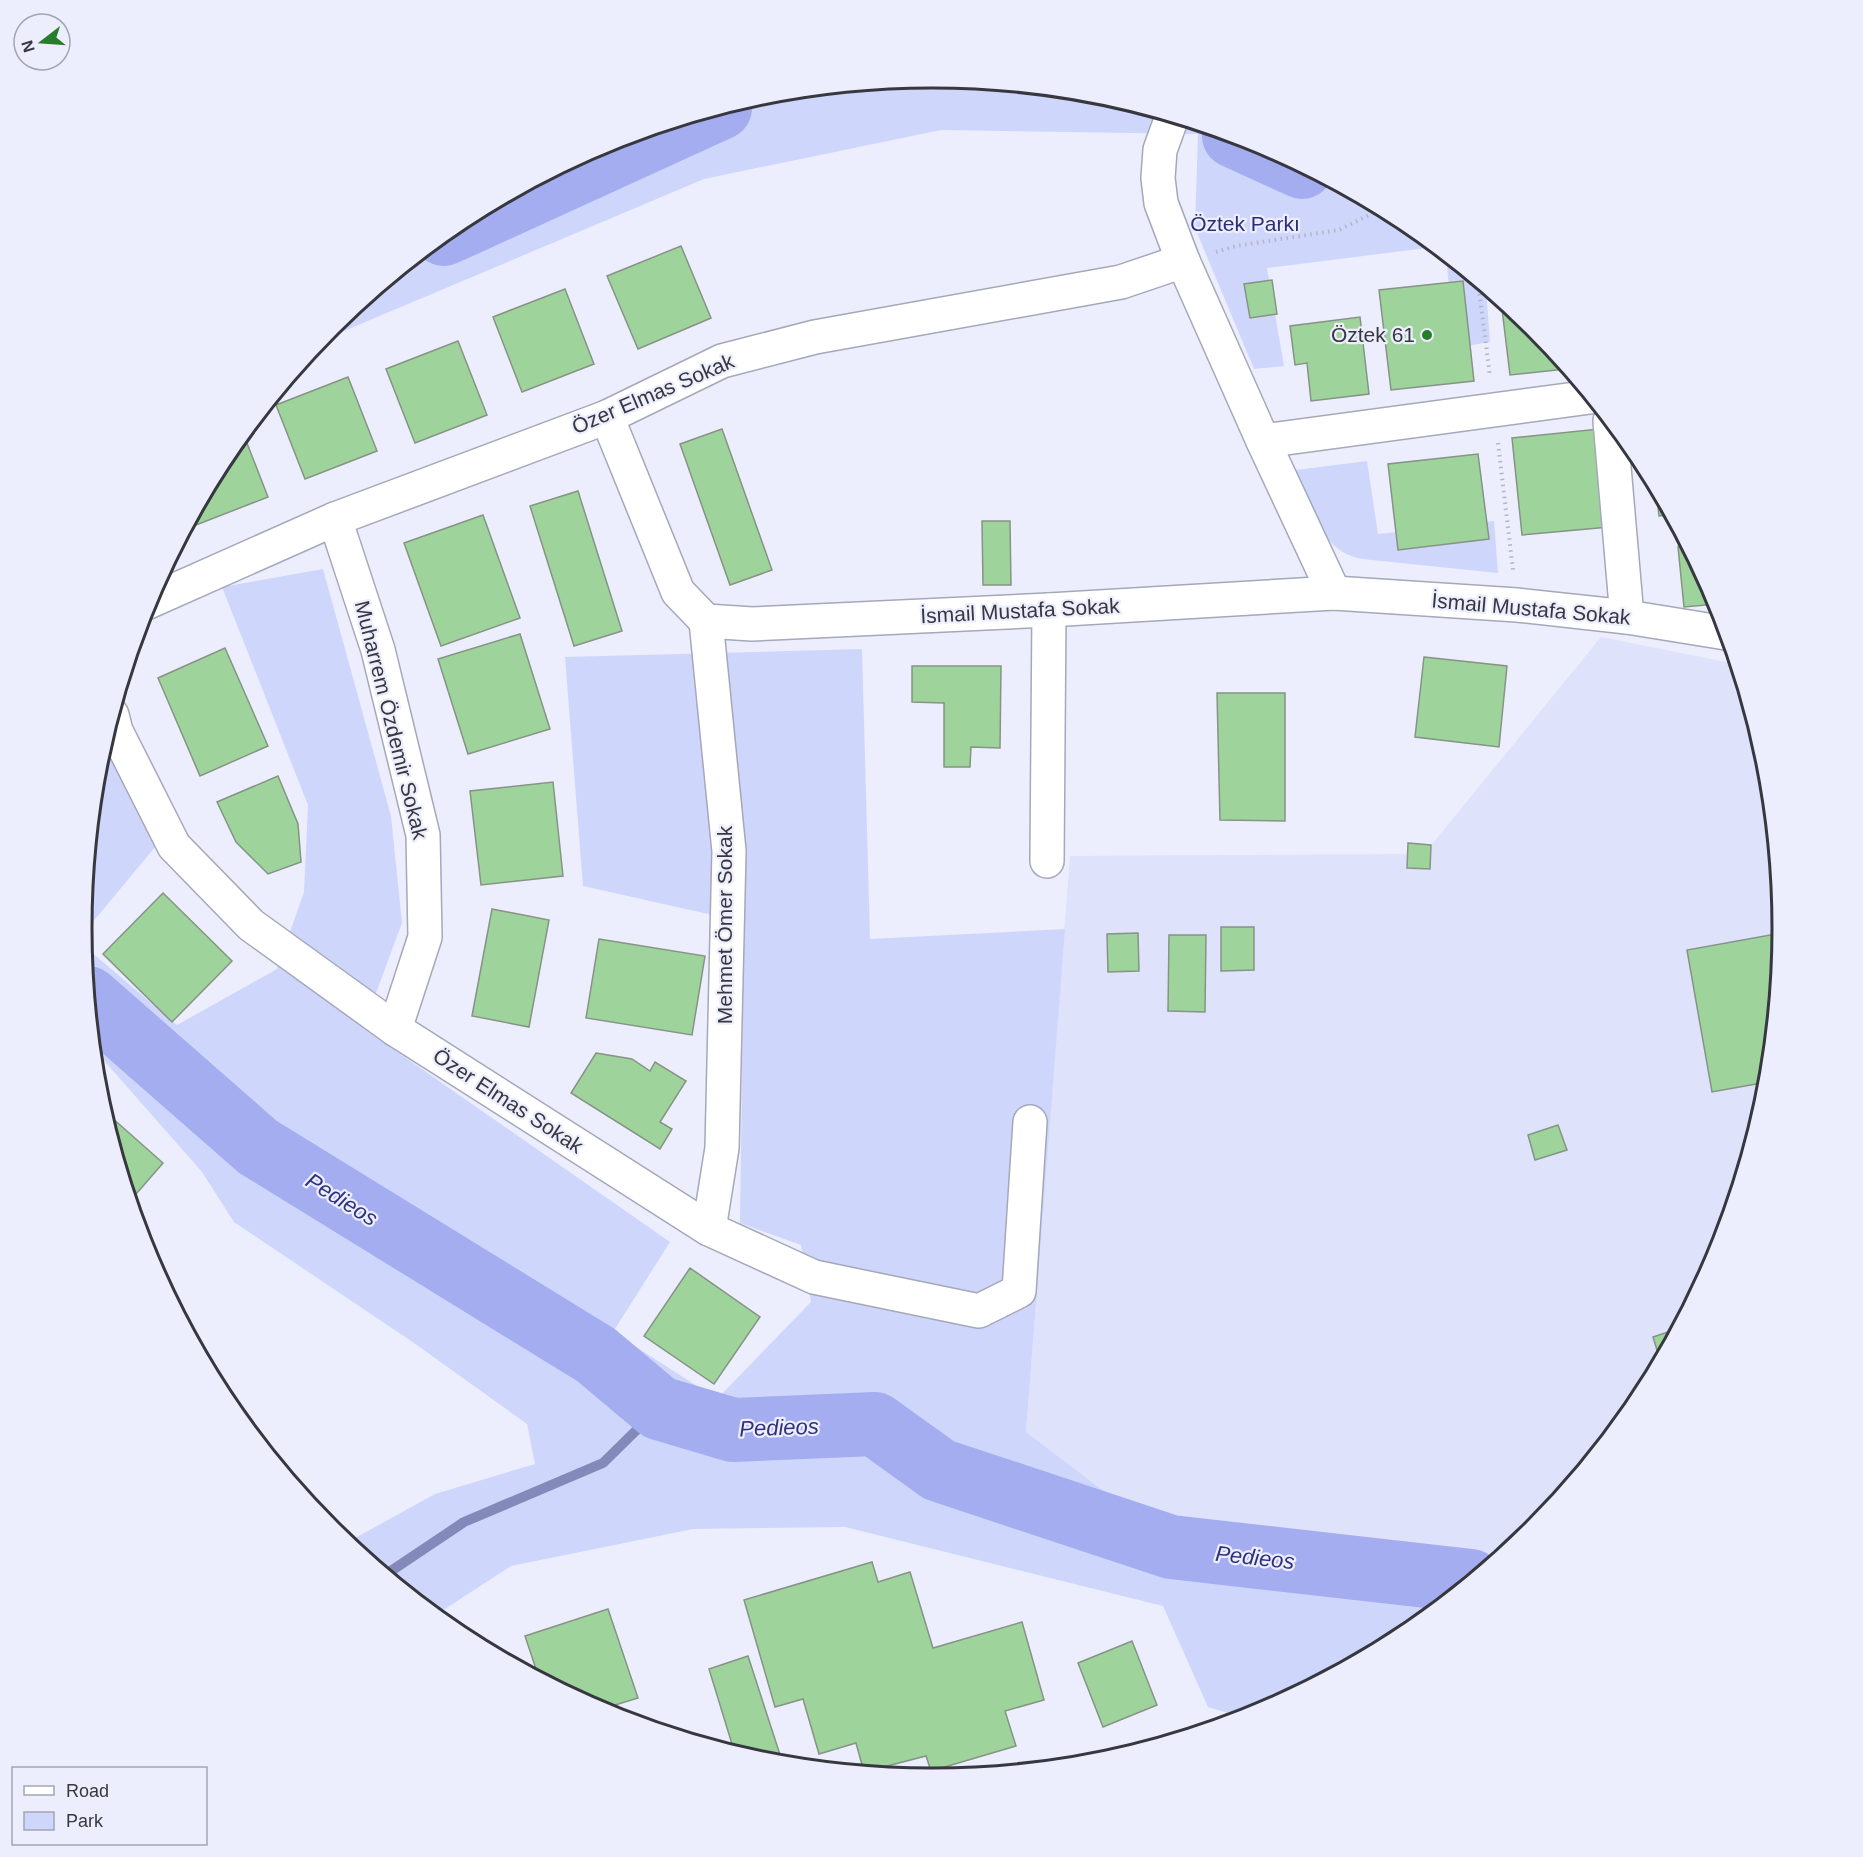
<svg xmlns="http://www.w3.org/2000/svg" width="1863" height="1857" viewBox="0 0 1863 1857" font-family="Arial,sans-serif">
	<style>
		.built { fill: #dee2fb }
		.green { fill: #cfd6fc }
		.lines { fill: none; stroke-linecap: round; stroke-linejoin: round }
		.stream { stroke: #838aba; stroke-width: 10 }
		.river { stroke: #a4adef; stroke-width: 64 }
		.building { fill: #9ed49c; stroke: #869385; stroke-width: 1.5 }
		.minor-casing { stroke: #a4a8b8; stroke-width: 36 }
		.path { stroke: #b5b6c3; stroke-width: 4; stroke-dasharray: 1.5 4.5; stroke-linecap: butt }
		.minor { stroke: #fff; stroke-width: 33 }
		.poi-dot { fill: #287d2a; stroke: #eceefd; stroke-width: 2 }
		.labels { text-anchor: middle; stroke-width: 4.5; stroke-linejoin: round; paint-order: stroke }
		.park-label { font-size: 21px; fill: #2c2c77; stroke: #eceefd }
		.poi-label { font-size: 21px; fill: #37383f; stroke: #eceefd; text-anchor: end }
		.street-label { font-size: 21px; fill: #37383f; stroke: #eceefd }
		.water-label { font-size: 22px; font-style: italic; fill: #30317d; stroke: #eceefd }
		.rim { fill: none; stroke: #37383f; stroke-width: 3 }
	</style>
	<rect width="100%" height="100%" fill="#eceefd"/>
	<polygon class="built" points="1601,637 1736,664 1766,763 1782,929 1766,1095 1717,1254 1638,1401 1533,1530 1491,1564 1150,1526 1026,1432 1070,856 1424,854"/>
	<g class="green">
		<polygon points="932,78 1098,94 1257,143 1404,222 1435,247 1267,268 1284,366 1254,369 1195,228 1198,134 941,130 704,179 318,342 330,327 459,221 606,143 766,94"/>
		<polygon points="1446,256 1486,289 1490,342 1455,348"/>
		<path d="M1367,461L1378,534L1494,521L1498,573L1362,559C1318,550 1311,507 1296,470Z"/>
		<polygon points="323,569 391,816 402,923 363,1028 670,1242 613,1332 717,1399 811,1302 801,1245 740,1223 744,922 583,886 565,657 862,649 870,939 1065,929 1026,1432 1150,1526 1491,1564 1404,1636 1257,1714 1245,1718 1208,1707 1163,1606 845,1527 693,1529 511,1566 434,1616 346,1543 435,1494 535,1464 527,1424 414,1343 234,1222 202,1172 93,1048 83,945 177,1025 277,969 304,892 308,805 222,587"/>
		<polygon points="105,737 155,847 82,935 97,762"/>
	</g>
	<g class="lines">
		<polyline class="stream" points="385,1575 464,1522 603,1463 659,1408"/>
		<g class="river">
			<polyline points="1234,136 1302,167"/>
			<polyline points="444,234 720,108"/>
			<polyline points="88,998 258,1147 596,1355 659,1408 733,1430 875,1424 939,1470 1171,1547 1471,1581"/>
		</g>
	</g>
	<g class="building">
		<polygon points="681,246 711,318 638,349 607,276"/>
		<polygon points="1272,280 1277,314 1250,318 1244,284"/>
		<polygon points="1463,281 1474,381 1391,390 1379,290"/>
		<polygon points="565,289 594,364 522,392 493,317"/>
		<polygon points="1501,301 1533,327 1567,369 1510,375"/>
		<polygon points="1360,317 1369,394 1311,401 1307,363 1295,365 1290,326"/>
		<polygon points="458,341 487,415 415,443 386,369"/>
		<polygon points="348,377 377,451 305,479 276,405"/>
		<polygon points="722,429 772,570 730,585 680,444"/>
		<polygon points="1599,429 1609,527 1522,535 1512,438"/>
		<polygon points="243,433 268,497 196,525 193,515 225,456"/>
		<polygon points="1478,454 1489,539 1398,550 1388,464"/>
		<polygon points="1656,489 1670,515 1659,516"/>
		<polygon points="578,491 622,631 574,646 530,506"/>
		<polygon points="483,515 520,618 441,646 404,543"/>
		<polygon points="982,521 1010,521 1011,585 983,585"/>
		<polygon points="1687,546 1717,603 1718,604 1684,607 1678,547"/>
		<polygon points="520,634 550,729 468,754 438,659"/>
		<polygon points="225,648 268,746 200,776 158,678"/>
		<polygon points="1424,657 1507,666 1499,747 1415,737"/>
		<polygon points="912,666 1001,666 1000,748 971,747 970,767 944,767 944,703 912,702"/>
		<polygon points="1217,693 1285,693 1285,821 1220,820"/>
		<polygon points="278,776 298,824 301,862 268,874 236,842 217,802"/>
		<polygon points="553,782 563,876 481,885 470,791"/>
		<polygon points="1408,843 1431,845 1430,869 1407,868"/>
		<polygon points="163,893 232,961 172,1022 103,954"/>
		<polygon points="492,909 549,920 529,1027 472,1016"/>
		<polygon points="1221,927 1254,927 1254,970 1221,971"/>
		<polygon points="1138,933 1139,971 1108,972 1107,934"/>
		<polygon points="1782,933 1767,1082 1712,1092 1687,950"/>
		<polygon points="1169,935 1206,935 1205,1012 1168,1011"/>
		<polygon points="599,939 705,956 692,1035 586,1018"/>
		<polygon points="596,1053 632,1059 650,1071 655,1062 686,1081 660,1122 672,1129 660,1149 571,1093"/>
		<polygon points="102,1109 163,1163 137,1193 124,1182"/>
		<polygon points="1558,1125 1567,1150 1535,1160 1528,1135"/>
		<polygon points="690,1268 760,1317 714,1384 644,1336"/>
		<polygon points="1677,1329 1660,1360 1653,1337"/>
		<polygon points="872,1562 878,1582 910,1572 933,1648 1022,1622 1044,1700 1005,1711 1016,1746 931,1771 926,1756 864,1772 856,1743 819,1754 803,1699 775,1707 744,1600"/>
		<polygon points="608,1609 638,1698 599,1710 539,1678 525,1636"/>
		<polygon points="1132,1641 1157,1705 1103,1727 1078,1663"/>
		<polygon points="748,1656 783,1764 765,1763 735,1754 709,1669"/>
	</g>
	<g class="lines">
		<defs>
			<g id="minor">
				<polyline points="1172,117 1160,150 1158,178 1161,203 1183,261 1263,441 1334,593"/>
				<polyline points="607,417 678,592 706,621"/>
				<polyline points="1610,421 1627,617"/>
				<polyline points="1263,441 1590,397"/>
				<polyline points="335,519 378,650 423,835 425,937 395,1029"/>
				<polyline points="146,603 335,519 607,417 722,361 815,337 1121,282 1183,261"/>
				<polyline points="706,621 752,624 1049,610 1334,593 1517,605 1627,617 1726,633"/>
				<polyline points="706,621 729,851 722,1148 709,1229"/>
				<polyline points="112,715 116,731 174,846 251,925 395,1029 709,1229 814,1277 979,1311 1019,1291 1030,1122"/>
				<polyline points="1047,861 1049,610"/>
			</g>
		</defs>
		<use href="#minor" class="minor-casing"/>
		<g class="path">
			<polyline points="1216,252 1236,246 1339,230 1381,209"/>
			<polyline points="1478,282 1490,376"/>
			<polyline points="1498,443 1513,570"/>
		</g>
		<use href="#minor" class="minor"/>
	</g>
	<circle class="poi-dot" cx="1427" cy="335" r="6"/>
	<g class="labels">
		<g class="park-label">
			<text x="1245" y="231">Öztek Parkı</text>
		</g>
		<g class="poi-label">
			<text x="1415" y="342">Öztek 61</text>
		</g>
		<g class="street-label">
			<text transform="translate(653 394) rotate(-23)" y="7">Özer Elmas Sokak</text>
			<text transform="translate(1531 609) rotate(5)" y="7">İsmail Mustafa Sokak</text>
			<text transform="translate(1020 611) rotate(-3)" y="7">İsmail Mustafa Sokak</text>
			<text transform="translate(391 720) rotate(76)" y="7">Muharrem Özdemir Sokak</text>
			<text transform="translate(725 925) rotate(-90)" y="7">Mehmet Ömer Sokak</text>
			<text transform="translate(508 1101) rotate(33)" y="7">Özer Elmas Sokak</text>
		</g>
		<g class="water-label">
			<text transform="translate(342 1199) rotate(32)" y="8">Pedieos</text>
			<text transform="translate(779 1427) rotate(-2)" y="8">Pedieos</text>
			<text transform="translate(1255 1557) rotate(6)" y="8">Pedieos</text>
		</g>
	</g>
	<path d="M0 0H1863V1857H0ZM92 928a840 840 0 1 1 1680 0a840 840 0 1 1-1680 0Z" fill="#eceefd" fill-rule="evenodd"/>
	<path class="rim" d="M92 928a840 840 0 1 1 1680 0a840 840 0 1 1-1680 0Z"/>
	<rect x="12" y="1767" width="195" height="78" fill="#eceefd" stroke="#a4a5b1" stroke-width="1.5"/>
	<rect x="24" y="1786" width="30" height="9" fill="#ffffff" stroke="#a4a5b1" stroke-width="1.5"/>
	<text x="66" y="1797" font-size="18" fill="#37383f">Road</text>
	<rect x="24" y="1812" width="30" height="18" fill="#cfd6fc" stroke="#a4a5b1" stroke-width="1.5"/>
	<text x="66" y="1827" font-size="18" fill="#37383f">Park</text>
	<g transform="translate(42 42) rotate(253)"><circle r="28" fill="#eceefd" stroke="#a4a5b1" stroke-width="1.5"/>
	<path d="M0-4.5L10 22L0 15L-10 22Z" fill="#287d2a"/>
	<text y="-9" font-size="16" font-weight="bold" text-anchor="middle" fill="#37383f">N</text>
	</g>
</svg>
